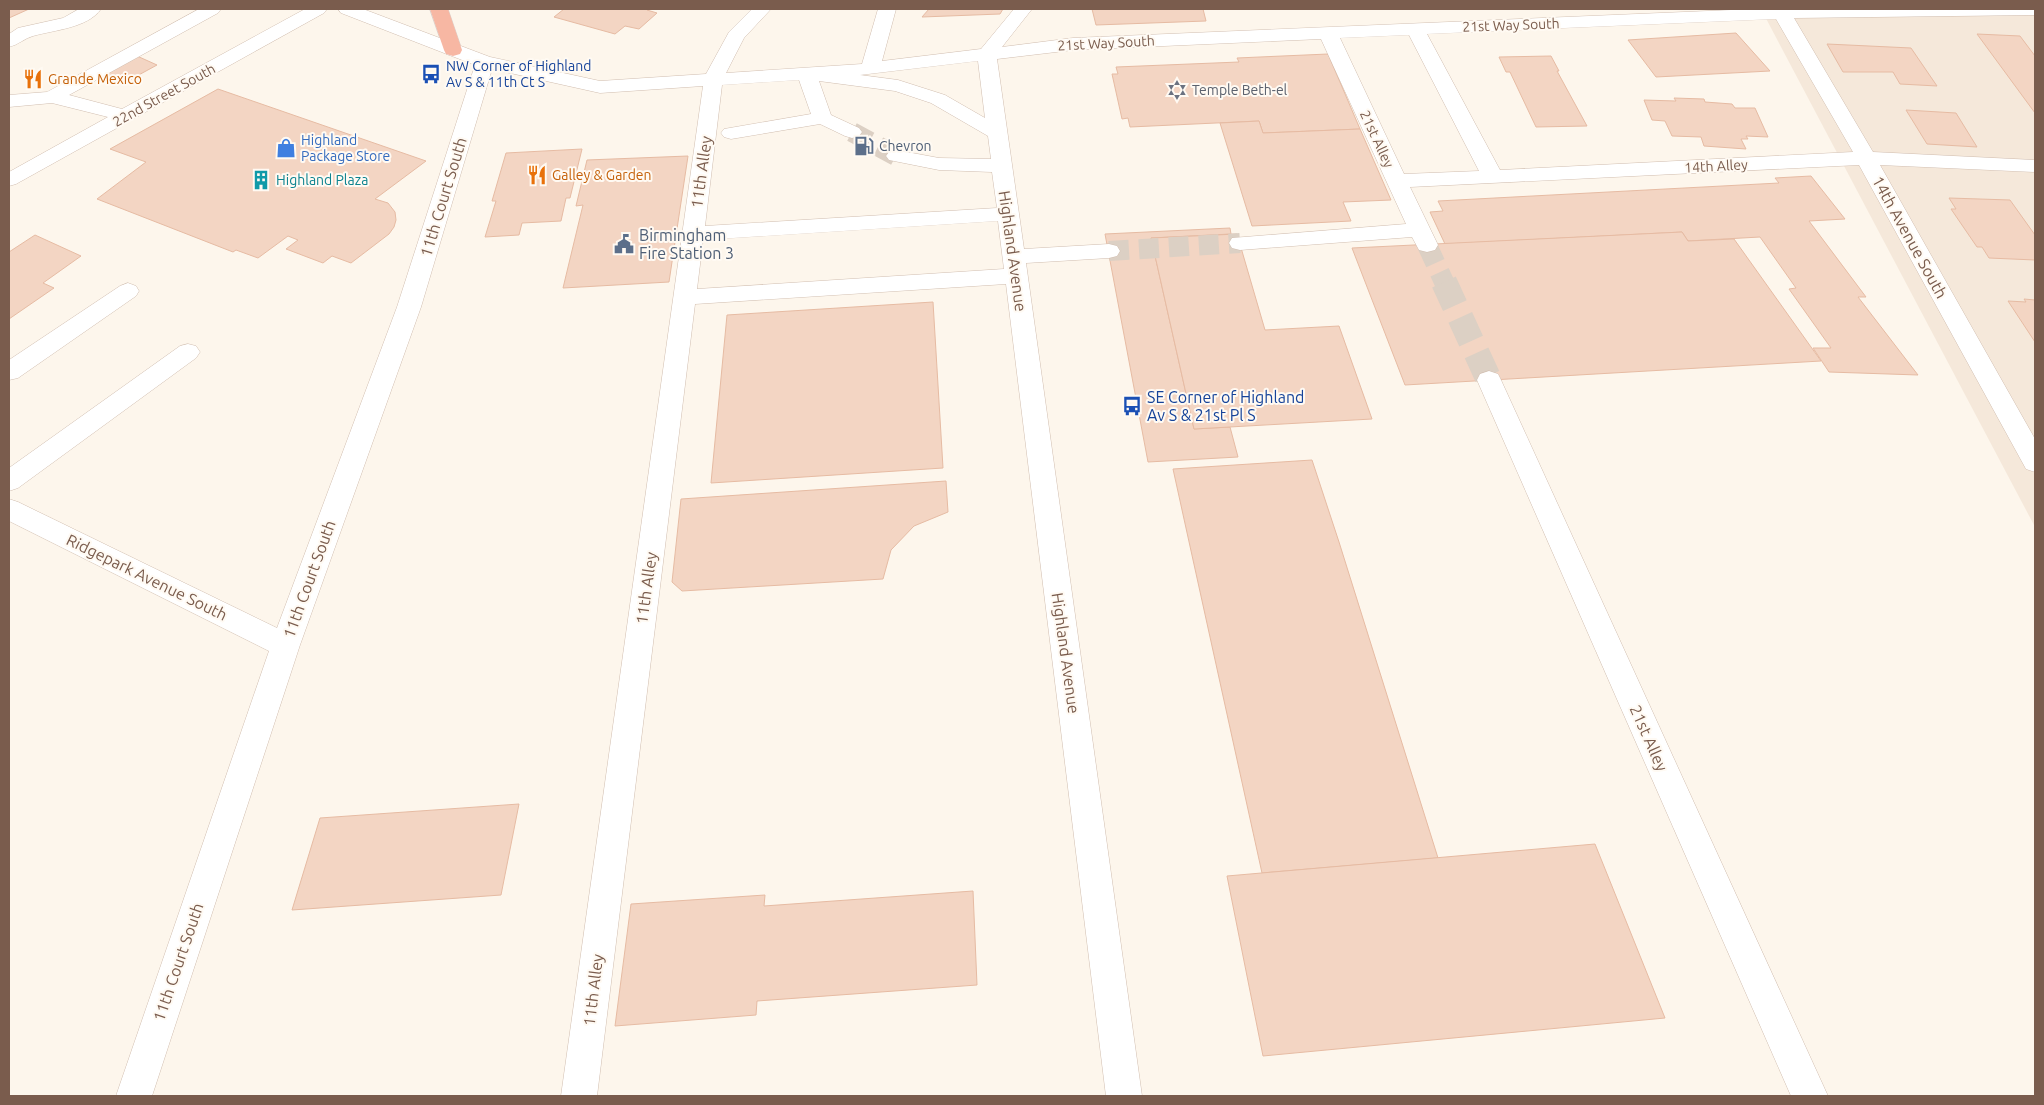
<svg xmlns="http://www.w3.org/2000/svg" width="2044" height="1105" viewBox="0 0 2044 1105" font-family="Ubuntu,sans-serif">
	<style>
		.residential { fill: #f5e8da }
		.building { fill: #f3d5c3; stroke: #e6bba3 }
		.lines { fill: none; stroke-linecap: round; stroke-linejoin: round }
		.minor-tunnel-far1 { stroke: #dcd0c4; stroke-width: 20; stroke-dasharray: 20 10; stroke-linecap: butt }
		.minor-tunnel { stroke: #dcd0c4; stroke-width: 26; stroke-dasharray: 26 13; stroke-linecap: butt }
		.minor-casing { stroke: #d1beb0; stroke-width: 1 }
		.highway-casing { stroke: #dad1cd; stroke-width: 1 }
		.minor { fill: #fff; fill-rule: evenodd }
		.highway { fill: #f7b7a3; fill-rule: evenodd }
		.labels { text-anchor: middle; stroke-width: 4; stroke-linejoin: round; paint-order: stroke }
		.far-street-label { font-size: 14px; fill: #7a5c4d; stroke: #fffaf3 }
		.far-transit-label { font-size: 14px; fill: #164399; stroke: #fffaf3; text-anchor: start }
		.far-food-label { font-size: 14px; fill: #c56008; stroke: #fffaf3; text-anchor: start }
		.far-worship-label { font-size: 14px; fill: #5b616d; stroke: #fffaf3; text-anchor: start }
		.far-shop-label { font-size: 14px; fill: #366cbe; stroke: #fffaf3; text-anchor: start }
		.far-service-label { font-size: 14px; fill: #4e5e75; stroke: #fffaf3; text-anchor: start }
		.far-culture-label { font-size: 14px; fill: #0d838f; stroke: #fffaf3; text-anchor: start }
		.street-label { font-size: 16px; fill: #7a5c4d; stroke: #fffaf3 }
		.service-label { font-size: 16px; fill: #4e5e75; stroke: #fffaf3; text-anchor: start }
		.transit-label { font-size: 16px; fill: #164399; stroke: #fffaf3; text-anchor: start }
	</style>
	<rect width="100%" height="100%" fill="#fdf6ec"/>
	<polygon class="residential" points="1761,9 2035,9 2035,527"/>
	<g class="building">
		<polygon points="9,9 29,9 9,18"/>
		<polygon points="564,9 649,9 647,10 657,13 639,29 625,26 615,34 554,17"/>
		<polygon points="929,9 1003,9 1000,14 922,17"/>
		<polygon points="1092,9 1203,9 1206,21 1096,25"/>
		<polygon points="1736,33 1770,71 1656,77 1628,40"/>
		<polygon points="1977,34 2020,36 2035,56 2035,113"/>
		<polygon points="1827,44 1911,48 1937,86 1900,84 1893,72 1843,72"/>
		<polygon points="1328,54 1360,129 1263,133 1259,121 1130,127 1128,118 1122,119 1112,74 1118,74 1116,67 1239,62 1237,58"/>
		<polygon points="137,56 157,65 124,83 104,73"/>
		<polygon points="1551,56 1559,71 1557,71 1587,126 1536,127 1510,72 1506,72 1499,57"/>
		<polygon points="218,89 426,161 375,199 388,203 395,212 396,220 394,227 389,234 351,263 332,256 323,263 286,249 298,240 288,236 258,258 236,250 233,252 97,199 146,162 110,149"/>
		<polygon points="1674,98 1704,99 1705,102 1732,104 1735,108 1755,108 1768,137 1746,136 1748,139 1741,139 1746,149 1704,146 1701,137 1672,136 1665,121 1652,120 1644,100 1676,101"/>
		<polygon points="1906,110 1956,113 1977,147 1927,144"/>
		<polygon points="1259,121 1263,133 1360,129 1391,200 1343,202 1351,221 1252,226 1220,123"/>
		<polygon points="582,149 570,198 566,198 561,221 522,223 519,235 485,237 496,201 492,201 506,153"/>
		<polygon points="688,156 669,282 563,288 583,205 576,206 587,160"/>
		<polygon points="1811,176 1845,219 1809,221 1866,297 1858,297 1918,375 1829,372 1813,348 1831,348 1789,289 1796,288 1760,237 1688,241 1682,232 1445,244 1430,212 1443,211 1438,201 1779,183 1775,178"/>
		<polygon points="1949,198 2010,200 2035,235 2035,260 1989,258 1982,247 1977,247 1951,209 1956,209"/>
		<polygon points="1230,228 1231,234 1151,238 1194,429 1230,427 1238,457 1148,462 1105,234"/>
		<polygon points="1682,232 1688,241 1734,239 1821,361 1405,385 1352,248"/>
		<polygon points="1237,234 1265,330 1339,326 1372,419 1194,429 1151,238"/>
		<polygon points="35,235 81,256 43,283 54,288 9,319 9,252"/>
		<polygon points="2024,299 2035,300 2035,342 2008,301 2026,302"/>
		<polygon points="933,302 943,468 711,483 727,315"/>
		<polygon points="1312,460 1339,542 1438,858 1262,873 1173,469"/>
		<polygon points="946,481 948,512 914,526 891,550 883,579 682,591 672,582 681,499"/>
		<polygon points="519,804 501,895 292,910 320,818"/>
		<polygon points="1595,844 1665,1018 1263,1056 1227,876"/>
		<polygon points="973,891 977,985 757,1001 756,1015 615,1026 631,904 765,895 764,906"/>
	</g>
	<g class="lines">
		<g class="minor-tunnel-far1">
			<polyline points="852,132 896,156"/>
			<polyline points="1427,245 1445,284"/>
			<polyline points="1109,251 1240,243"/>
		</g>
		<polyline class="minor-tunnel" points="1444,282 1489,380"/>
		<defs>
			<g id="minor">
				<path d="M79,9H101C88,28 54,30 33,36C25,38 18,45 9,47V34L18,28L63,18Z"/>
				<polygon points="199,9 221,9 218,13 69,95 122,109 305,9 327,9 324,13 16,184 9,186 9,172 108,117 52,103 9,107 9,95 47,92"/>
				<path d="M338,9H363L490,57L600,81L706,74L729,32L752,9H771L744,38L726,73L862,64L878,9H896L882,61L981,49L1014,9H1032L1002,47L1073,38L1755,9H2035V15L1794,18L1873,152L2035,160V172L1880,165L2035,439V472L2026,469L1859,165L1410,187L1438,245L1435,250L1427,252L1419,250L1412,237L1240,250L1232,248L1229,243L1232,238L1406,224L1321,39L1073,50L997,59L1024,249L1109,244L1117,246L1120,251L1117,256L1109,258L1026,263L1142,1096H1106L1006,284L695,304L597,1096H561L703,86L600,93L492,69L421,307L300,645L152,1096H116L269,651L9,521V499L18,502L277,628L397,307L475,65L341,13ZM1776,19L1853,152L1500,170L1427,34ZM1409,35L1479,171L1404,174L1340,38ZM978,61L985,118L945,95L898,80L860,75ZM799,80L811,114L724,129L721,133L724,137L731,139L820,124L845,136L852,138L859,136L862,132L859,128L831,115L819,81L895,91L931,103L988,136L991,159L939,158L896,150L889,152L886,156L889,160L939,170L992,172L997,208L705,226L722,85ZM998,221L1004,269L697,289L703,240Z"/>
				<polygon points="128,283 136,286 139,291 136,296 18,378 9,380 9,360 120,286"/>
				<polygon points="188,344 196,346 200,352 196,358 18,488 9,491 9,468 180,346"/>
				<polygon points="1489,371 1498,374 1501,380 1828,1096 1791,1096 1477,380 1480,374"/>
			</g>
			<polygon id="highway" points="430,9 448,9 462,50 460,54 453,56 446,54 444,50"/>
		</defs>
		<use href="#minor" class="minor-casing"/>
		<use href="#highway" class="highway-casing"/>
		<use href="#minor" class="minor"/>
		<use href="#highway" class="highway"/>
	</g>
	<defs>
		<symbol id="bus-bare" viewBox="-9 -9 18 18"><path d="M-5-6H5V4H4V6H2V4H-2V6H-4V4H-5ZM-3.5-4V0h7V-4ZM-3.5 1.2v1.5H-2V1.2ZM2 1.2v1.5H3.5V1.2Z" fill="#1a4fb4" stroke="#fffaf3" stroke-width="2.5" paint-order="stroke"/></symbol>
		<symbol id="restaurant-bare" viewBox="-9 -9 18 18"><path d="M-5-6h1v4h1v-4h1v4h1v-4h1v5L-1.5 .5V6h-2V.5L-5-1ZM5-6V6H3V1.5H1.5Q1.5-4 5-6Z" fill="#e8710a" stroke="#fffaf3" stroke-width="2.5" paint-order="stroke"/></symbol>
		<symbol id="synagogue-bare" viewBox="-9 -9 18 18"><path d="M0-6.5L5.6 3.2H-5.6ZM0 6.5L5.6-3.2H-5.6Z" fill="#6b7280" stroke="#fffaf3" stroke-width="2.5" paint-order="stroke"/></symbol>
		<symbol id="fuel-bare" viewBox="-9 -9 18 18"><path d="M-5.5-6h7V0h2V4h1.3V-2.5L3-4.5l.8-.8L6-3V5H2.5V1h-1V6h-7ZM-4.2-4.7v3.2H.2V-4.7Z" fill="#5c6f8a" stroke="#fffaf3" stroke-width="2.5" paint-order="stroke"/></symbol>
		<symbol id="shop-bare" viewBox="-9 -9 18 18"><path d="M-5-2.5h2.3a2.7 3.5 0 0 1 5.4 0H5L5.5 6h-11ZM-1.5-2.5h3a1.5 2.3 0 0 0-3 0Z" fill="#3f7fe0" stroke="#fffaf3" stroke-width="2.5" paint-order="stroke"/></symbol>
		<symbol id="building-bare" viewBox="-9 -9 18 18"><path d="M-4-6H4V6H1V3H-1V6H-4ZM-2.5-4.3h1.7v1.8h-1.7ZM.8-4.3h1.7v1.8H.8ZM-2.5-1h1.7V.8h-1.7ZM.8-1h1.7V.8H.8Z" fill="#0f9aa8" stroke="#fffaf3" stroke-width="2.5" paint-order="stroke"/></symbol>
		<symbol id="civic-bare" viewBox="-9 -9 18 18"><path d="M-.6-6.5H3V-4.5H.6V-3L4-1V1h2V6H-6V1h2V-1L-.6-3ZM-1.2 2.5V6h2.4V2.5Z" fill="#5c6f8a" stroke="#fffaf3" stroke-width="2.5" paint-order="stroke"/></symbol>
	</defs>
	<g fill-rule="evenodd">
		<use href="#bus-bare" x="417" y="60" width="28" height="28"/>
		<use href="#restaurant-bare" x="19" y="65" width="28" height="28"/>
		<use href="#synagogue-bare" x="1163" y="76" width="28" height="28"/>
		<use href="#fuel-bare" x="850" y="132" width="28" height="28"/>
		<use href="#shop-bare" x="272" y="134" width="28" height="28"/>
		<use href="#restaurant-bare" x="523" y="161" width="28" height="28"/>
		<use href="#building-bare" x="247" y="166" width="28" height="28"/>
		<use href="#civic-bare" x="610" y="230" width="28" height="28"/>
		<use href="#bus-bare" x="1118" y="392" width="28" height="28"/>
	</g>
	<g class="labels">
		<g class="far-street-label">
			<text transform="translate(1511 25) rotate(-2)" y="5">21st Way South</text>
			<text transform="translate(1106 43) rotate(-3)" y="5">21st Way South</text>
			<text transform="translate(164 95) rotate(-29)" y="5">22nd Street South</text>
			<text transform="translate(1377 139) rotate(65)" y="5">21st Alley</text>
			<text transform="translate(1716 166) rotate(-3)" y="5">14th Alley</text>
		</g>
		<g class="far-transit-label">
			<text x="446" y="71">NW Corner of Highland<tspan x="446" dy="16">Av S &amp; 11th Ct S</tspan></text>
		</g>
		<g class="far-food-label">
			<text x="48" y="84">Grande Mexico</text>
			<text x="552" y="180">Galley &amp; Garden</text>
		</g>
		<g class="far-worship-label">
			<text x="1192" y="95">Temple Beth-el</text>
		</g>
		<g class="far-shop-label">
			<text x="301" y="145">Highland<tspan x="301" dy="16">Package Store</tspan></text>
		</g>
		<g class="far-service-label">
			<text x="879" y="151">Chevron</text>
		</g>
		<g class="far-culture-label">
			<text x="276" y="185">Highland Plaza</text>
		</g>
		<g class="street-label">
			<text transform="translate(701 172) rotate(-82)" y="6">11th Alley</text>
			<text transform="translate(443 197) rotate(-73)" y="6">11th Court South</text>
			<text transform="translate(1910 237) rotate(61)" y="6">14th Avenue South</text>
			<text transform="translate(1013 251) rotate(82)" y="6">Highland Avenue</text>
			<text transform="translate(147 577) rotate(26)" y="6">Ridgepark Avenue South</text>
			<text transform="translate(309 579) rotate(-70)" y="6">11th Court South</text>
			<text transform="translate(646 588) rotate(-82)" y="6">11th Alley</text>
			<text transform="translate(1066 653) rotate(82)" y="6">Highland Avenue</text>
			<text transform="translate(1649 738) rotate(66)" y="6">21st Alley</text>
			<text transform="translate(178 962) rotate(-71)" y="6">11th Court South</text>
			<text transform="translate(593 990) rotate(-83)" y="6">11th Alley</text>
		</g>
		<g class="service-label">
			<text x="639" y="241">Birmingham<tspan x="639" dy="18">Fire Station 3</tspan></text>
		</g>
		<g class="transit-label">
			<text x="1147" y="403">SE Corner of Highland<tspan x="1147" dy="18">Av S &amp; 21st Pl S</tspan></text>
		</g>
	</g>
	<rect width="2044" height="1105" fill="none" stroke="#7a5c4d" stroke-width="20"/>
</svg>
